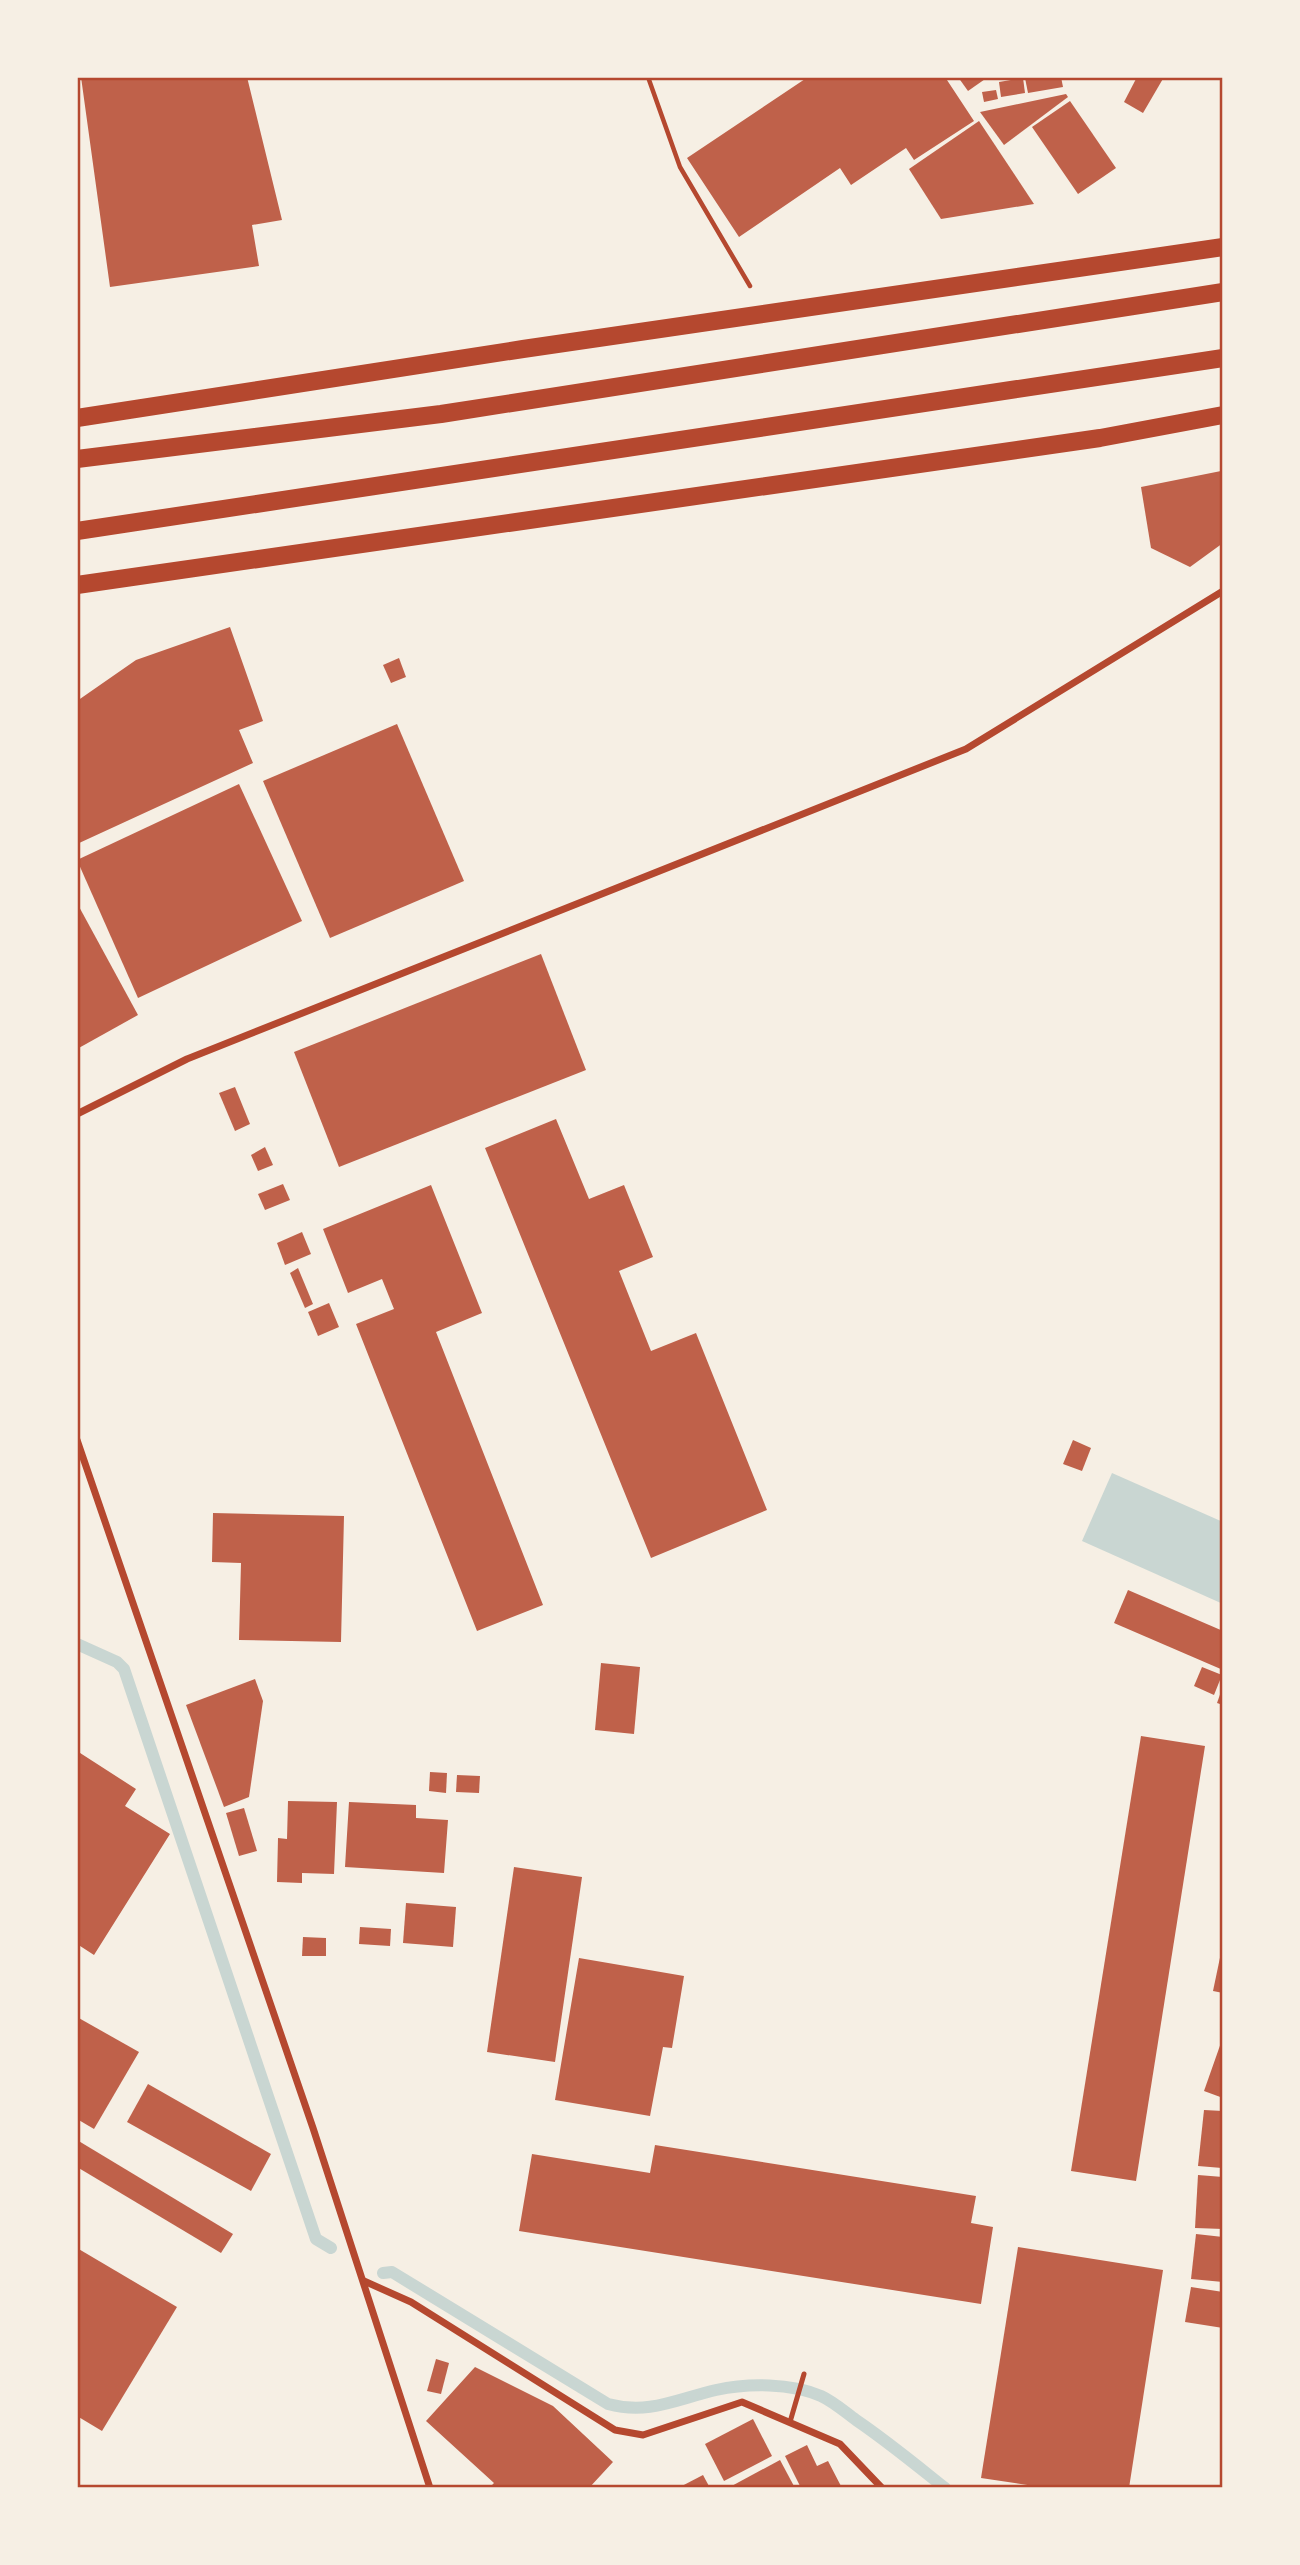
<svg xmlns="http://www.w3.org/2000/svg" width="1300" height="2565" viewBox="0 0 1300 2565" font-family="Bitter,serif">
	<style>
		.water { fill: #c9d6d2 }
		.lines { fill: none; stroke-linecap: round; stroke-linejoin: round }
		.stream { stroke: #c9d6d2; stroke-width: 12 }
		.building { fill: #bf614a }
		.path { stroke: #b5482f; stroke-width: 4.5 }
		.service { stroke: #b5482f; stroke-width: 5 }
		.minor { stroke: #b5482f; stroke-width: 7 }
		.primary { stroke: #b5482f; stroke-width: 18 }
		.neatline { fill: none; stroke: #b5482f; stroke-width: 2.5 }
	</style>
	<rect width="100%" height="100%" fill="#f6efe4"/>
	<polygon class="water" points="1112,1473 1223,1522 1223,1604 1082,1541"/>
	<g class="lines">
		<g class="stream">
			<polyline points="77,1644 117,1662 124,1669 316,2239 331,2248"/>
			<path d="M383,2273L392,2272L608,2404C649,2415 677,2399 716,2390C748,2383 791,2383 821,2396C834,2402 845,2412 856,2420C887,2441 916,2465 945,2488"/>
		</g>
	</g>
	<g class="building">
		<polygon points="81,77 247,77 282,220 252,225 259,266 110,287"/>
		<polygon points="808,77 945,77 974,121 914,160 906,148 851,185 840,168 739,237 687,158"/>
		<polygon points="958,77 988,77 968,91"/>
		<polygon points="1061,77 1063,87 1028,93 1025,78"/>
		<polygon points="1137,77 1164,77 1143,113 1124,102"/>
		<polygon points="1023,78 1025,93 1001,97 999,82"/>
		<polygon points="996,90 998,99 984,102 982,92"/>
		<polygon points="1066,94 1068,97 1004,145 980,112"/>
		<polygon points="1070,101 1116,168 1078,194 1032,127"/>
		<polygon points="979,121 1034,204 941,219 909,169"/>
		<polygon points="1221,471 1223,543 1190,567 1151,548 1141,487"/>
		<polygon points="230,627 263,721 239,730 253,763 77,844 77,701 136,660"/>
		<polygon points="399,658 406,677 391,683 383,665"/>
		<polygon points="397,724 464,881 330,938 263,781"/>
		<polygon points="239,784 302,921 138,998 77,860"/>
		<polygon points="77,903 138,1015 77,1049"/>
		<polygon points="541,954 586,1070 339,1167 294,1052"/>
		<polygon points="235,1087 250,1124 235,1131 219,1093"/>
		<polygon points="556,1119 589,1199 624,1185 653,1257 619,1271 651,1351 696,1333 767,1510 651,1558 485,1148"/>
		<polygon points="265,1147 273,1165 258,1171 251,1155"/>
		<polygon points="283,1184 290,1200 265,1210 258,1194"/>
		<polygon points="431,1185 482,1313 436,1332 543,1605 477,1631 356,1324 394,1309 382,1279 348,1293 323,1229"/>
		<polygon points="302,1232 311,1254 285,1265 277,1243"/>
		<polygon points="298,1268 313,1304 305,1308 290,1273"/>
		<polygon points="329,1303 339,1327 318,1336 308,1312"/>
		<polygon points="1073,1440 1091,1448 1082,1471 1063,1464"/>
		<polygon points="213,1513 344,1516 341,1642 239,1640 241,1563 212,1562"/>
		<polygon points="1128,1590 1223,1631 1223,1670 1114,1623"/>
		<polygon points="601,1663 640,1667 634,1734 595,1730"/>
		<polygon points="1202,1667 1222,1675 1214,1695 1194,1686"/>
		<polygon points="255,1679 263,1701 249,1797 224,1807 186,1705"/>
		<polygon points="1223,1686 1223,1705 1217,1703"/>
		<polygon points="1141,1736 1205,1746 1136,2181 1071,2171"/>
		<polygon points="77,1751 136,1789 125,1806 170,1834 94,1955 77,1944"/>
		<polygon points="430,1772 447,1773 446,1793 429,1791"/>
		<polygon points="457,1775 480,1776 479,1793 456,1792"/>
		<polygon points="288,1801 337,1802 334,1874 302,1873 302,1883 277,1882 278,1838 287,1839"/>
		<polygon points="349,1802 416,1805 416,1818 448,1820 444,1873 345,1867"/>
		<polygon points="244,1808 257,1851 239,1856 226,1813"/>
		<polygon points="514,1867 582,1877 555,2062 487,2052"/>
		<polygon points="406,1903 456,1907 453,1947 403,1943"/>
		<polygon points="360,1927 391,1929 390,1946 359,1944"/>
		<polygon points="303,1937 326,1938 326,1956 302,1956"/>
		<polygon points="1222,1948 1223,1949 1223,1993 1213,1991"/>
		<polygon points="579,1958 684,1976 672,2048 663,2047 650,2116 555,2100"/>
		<polygon points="77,2017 139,2052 94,2129 77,2119"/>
		<polygon points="1223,2037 1223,2098 1204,2091"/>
		<polygon points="148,2084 271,2154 251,2191 127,2122"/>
		<polygon points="1204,2110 1223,2111 1222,2168 1198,2166"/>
		<polygon points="77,2140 233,2234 221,2253 77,2167"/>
		<polygon points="655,2145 976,2196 971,2223 993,2227 981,2304 519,2231 532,2154 650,2173"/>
		<polygon points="1198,2175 1223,2177 1223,2229 1195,2228"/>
		<polygon points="1196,2234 1223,2237 1223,2282 1191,2279"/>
		<polygon points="1018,2247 1163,2270 1129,2488 1047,2488 981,2478"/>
		<polygon points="77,2248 177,2307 102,2431 77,2416"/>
		<polygon points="1191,2287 1223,2292 1223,2328 1185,2322"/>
		<polygon points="436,2359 449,2363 441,2394 427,2391"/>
		<polygon points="475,2367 553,2406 613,2462 589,2488 489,2488 494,2483 426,2421"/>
		<polygon points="753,2419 772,2456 724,2481 705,2444"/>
		<polygon points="807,2445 817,2466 828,2461 842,2488 801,2488 785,2456"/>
		<polygon points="780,2460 795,2488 728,2488"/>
		<polygon points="703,2475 710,2488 678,2488"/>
	</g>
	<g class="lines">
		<polyline class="path" points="648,77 680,167 750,286"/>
		<polyline class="service" points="790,2422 804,2374"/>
		<g class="minor">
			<polyline points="77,1114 187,1059 966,749 1223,591"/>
			<polyline points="77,1440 313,2128 430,2488"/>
			<polyline points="364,2281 411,2302 615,2430 643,2435 742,2402 840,2444 882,2488"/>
		</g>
		<g class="primary">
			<polyline points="77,418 523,349 1223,247"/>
			<polyline points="77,459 441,414 1223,292"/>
			<polyline points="77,531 1223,358"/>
			<polyline points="77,585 1100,438 1223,415"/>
		</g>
	</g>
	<rect width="1300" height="2565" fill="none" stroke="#f6efe4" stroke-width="158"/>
	<rect x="79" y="79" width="1142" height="2407" class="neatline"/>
</svg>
